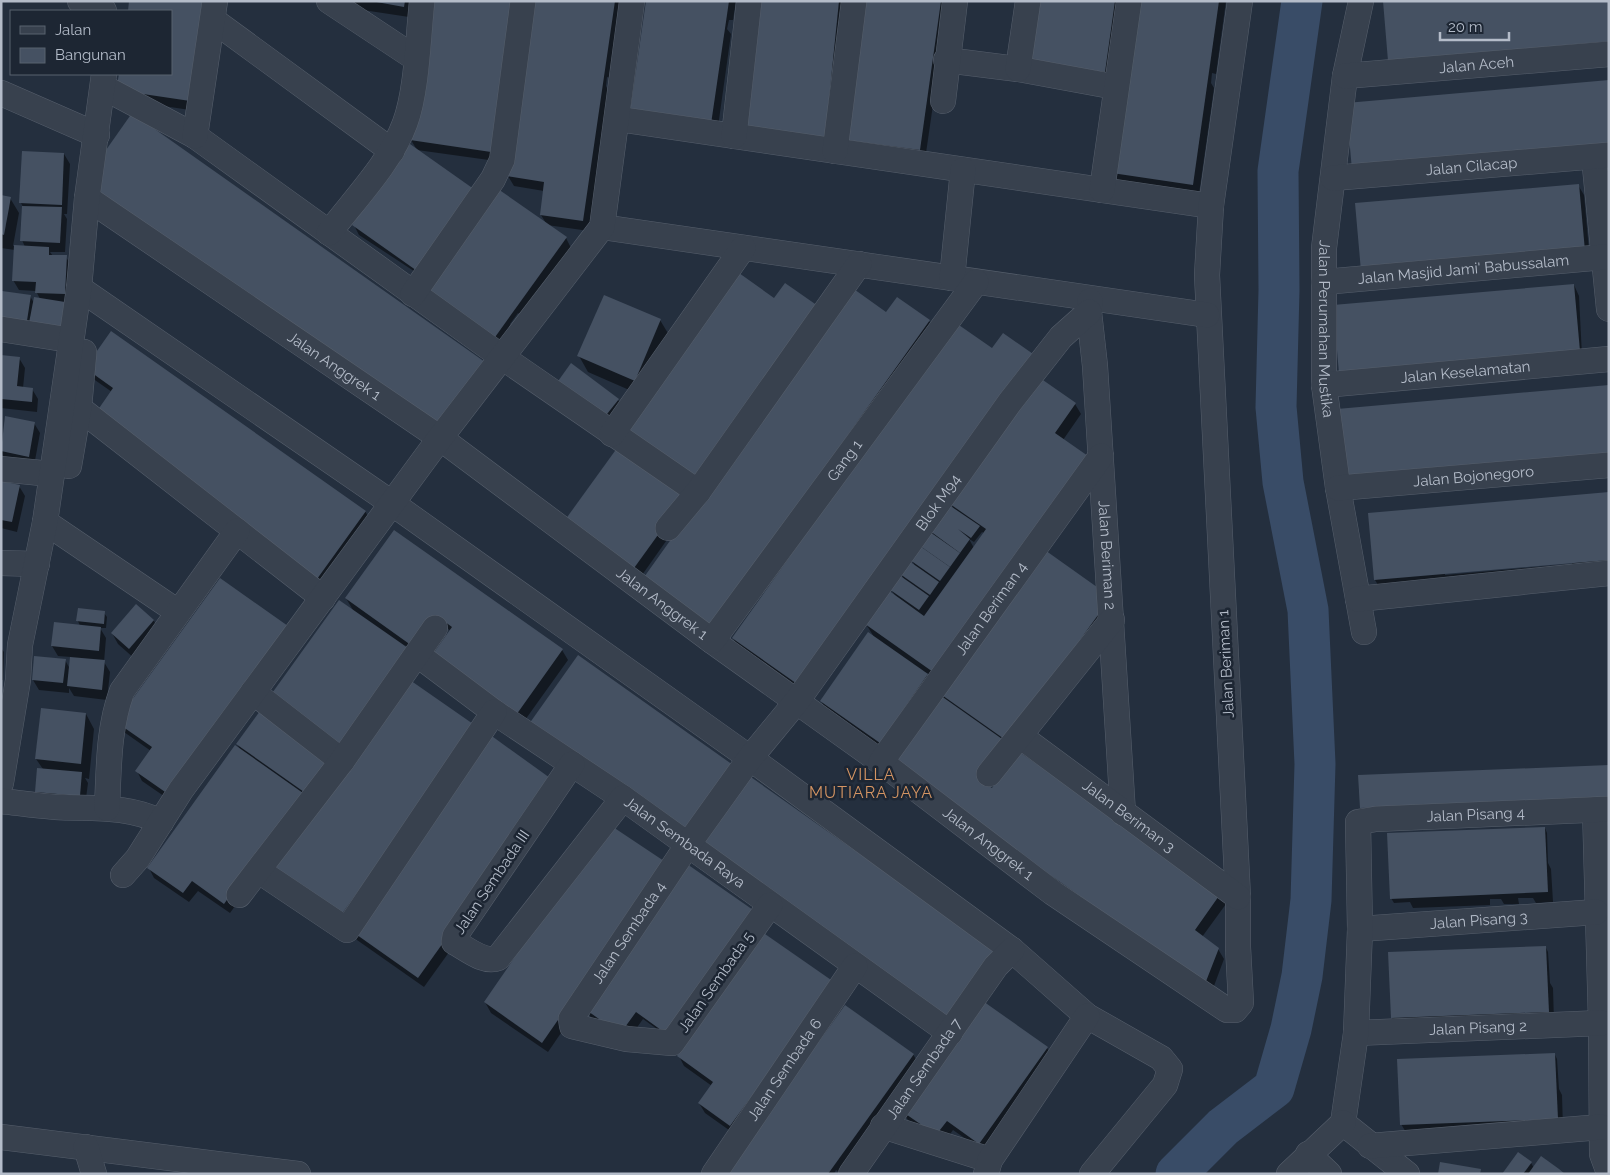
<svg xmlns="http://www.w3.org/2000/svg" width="1610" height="1175" viewBox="0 0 1610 1175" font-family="Raleway,sans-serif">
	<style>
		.shadow { fill: #0007; fill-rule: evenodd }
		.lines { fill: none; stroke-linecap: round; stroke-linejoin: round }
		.river { stroke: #394c67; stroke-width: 41 }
		.building { fill: #455162 }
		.minor-casing { stroke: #565f6c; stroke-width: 26 }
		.minor { stroke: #38414e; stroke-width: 25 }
		.labels { text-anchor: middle; stroke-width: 5; stroke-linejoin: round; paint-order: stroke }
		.street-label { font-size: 15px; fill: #b4bcc9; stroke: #1d2633 }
		.neighbourhood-label { font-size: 16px; letter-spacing: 1px; fill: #d59563; stroke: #1d2633 }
	</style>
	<rect width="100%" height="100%" fill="#242f3e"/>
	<g class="shadow">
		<polygon points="130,1 216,1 203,112 124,100 118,90 120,74 171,74 171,11 129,11"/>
		<polygon points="327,1 411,1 409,17 330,5"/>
		<polygon points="519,1 496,161 417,150 423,277 359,235 354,225 417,150 411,140"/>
		<polygon points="533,1 622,1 611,78 607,77 606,86 609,92 589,231 547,225 541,215 544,191 514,186 508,176"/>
		<polygon points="648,1 736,1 733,20 729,20 727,29 731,34 716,141"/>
		<polygon points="758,1 846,1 830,147"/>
		<polygon points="860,1 948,1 925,160 846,149"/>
		<polygon points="1034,1 1122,1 1110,82 1031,71"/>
		<polygon points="1138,1 1226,1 1216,74 1212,73 1211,83 1214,88 1199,194 1119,183 1114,173"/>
		<polygon points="64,154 70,164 67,214 64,214 67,219 65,252 50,252 53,256 66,257 72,267 70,313 1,327 3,292 30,296 34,303 40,299 36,291 19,290 13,280 15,250 1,248 1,196 10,198 19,213 13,246 25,247 22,240 23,207 21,203"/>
		<polygon points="1578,185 1584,195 1590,261 1485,270"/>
		<polygon points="566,238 571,248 523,316 518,313 510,324 513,330 499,350 431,302"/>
		<polygon points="1574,285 1579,296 1582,356 1567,357"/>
		<polygon points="886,314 929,321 935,331 724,626"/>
		<polygon points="660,320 669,335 643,396 588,372 579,356"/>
		<polygon points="1,357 19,358 25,368 23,388 32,389 38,399 37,412 1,408"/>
		<polygon points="86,368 365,511 371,522 323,588 112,392 92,378"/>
		<polygon points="563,394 618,400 624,410 609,429"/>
		<path d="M1075,404L1081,414L1063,440L939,681L925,672L933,685L886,752L827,711L821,701L874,637L866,624L896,597L891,589L905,581L901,574L915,566L912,560L941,519L955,511L951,504ZM982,532L984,533L974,548L969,539L974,542Z"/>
		<polygon points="6,418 34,423 40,433 34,466 6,461 1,452"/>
		<polygon points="1,482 19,486 25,496 17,532 1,528"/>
		<path d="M1609,493V570L1381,590L1375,580ZM1572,562V564L1445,575V573Z"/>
		<polygon points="693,503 635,585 568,537"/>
		<polygon points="1042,550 1115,607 986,785 1220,894 1226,904 1202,937 1218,949 1224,959 1211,994 1020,859 940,693"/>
		<polygon points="891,577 806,695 739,648 733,638"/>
		<polygon points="220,579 174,803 142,781 137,771 151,751 124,732 118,722"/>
		<polygon points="346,598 562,650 568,660 520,727 451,631 443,625 421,657 405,645 412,659 354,612"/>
		<polygon points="136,606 154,621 159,631 135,659 118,644 112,633"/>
		<polygon points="104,613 107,617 106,628 100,628 106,638 104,662 110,672 107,700 74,696 69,688 69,693 39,690 33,680 65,660 70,669 71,657 58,656 52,646 80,626 78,621"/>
		<polygon points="1,648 4,652 3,680 1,680"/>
		<polygon points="86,714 94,729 89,779 85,778 88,783 85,806 42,802 36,792 43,769 36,759"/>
		<polygon points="237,744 327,760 308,804 230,913 198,891 189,902 154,878 149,868 241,751"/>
		<polygon points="1545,828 1547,833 1548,863 1551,869 1553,902 1536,903 1533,898 1518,898 1519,904 1504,904 1501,899 1490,899 1490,905 1413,908 1410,902 1394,903 1391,898"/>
		<polygon points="475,916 424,987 357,940 351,930"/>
		<polygon points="761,923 671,1039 643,1019 626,1043 592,1019 586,1009"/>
		<polygon points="1546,948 1548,952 1550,983 1553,988 1554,1022 1398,1028 1392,1018"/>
		<polygon points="833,983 736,1135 705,1113 699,1103 712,1086 684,1066 679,1056"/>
		<polygon points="585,998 548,1052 491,1013 485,1002"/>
		<polygon points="980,1001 1047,1048 1053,1058 986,1153 953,1130 943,1144 908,1120 902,1110"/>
		<polygon points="913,1054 919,1065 841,1174 836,1170 834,1174 727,1174"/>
		<polygon points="1555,1055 1557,1059 1559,1089 1562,1095 1563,1129 1407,1134 1401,1124"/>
		<polygon points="1531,1163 1534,1168 1563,1174 1503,1174"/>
	</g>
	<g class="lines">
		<polyline class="river" points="1176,1174 1223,1127 1274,1088 1291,1029 1302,976 1311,900 1315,764 1308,610 1283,482 1276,407 1279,290 1278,171 1302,1"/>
	</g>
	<g class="building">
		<polygon points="129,1 212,1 197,102 116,90 119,74 171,74 171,11 128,11"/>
		<polygon points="371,1 405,1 404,7"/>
		<polygon points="430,1 512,1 491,152 410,140"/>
		<polygon points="532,1 615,1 583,221 540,215 544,182 507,176"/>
		<polygon points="646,1 729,1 710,131 629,119"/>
		<polygon points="757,1 839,1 825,138 744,129"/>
		<polygon points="858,1 941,1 920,150 839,139"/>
		<polygon points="1032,1 1115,1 1105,72 1024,61"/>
		<polygon points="1137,1 1219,1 1193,185 1112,173"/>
		<polygon points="1383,1 1609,1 1609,41 1388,61"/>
		<polygon points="1609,80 1609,148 1352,170 1346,103"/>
		<polygon points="132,113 485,362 436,430 112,202 91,183 106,150"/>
		<polygon points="410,144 478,192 420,273 352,225"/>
		<polygon points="22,151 64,153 62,205 19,203"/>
		<polygon points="1579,184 1585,251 1361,271 1355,203"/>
		<polygon points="498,189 567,237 493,340 424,292"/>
		<polygon points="1,195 11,197 4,235 1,234"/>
		<polygon points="22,206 62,207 60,243 20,241"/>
		<polygon points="14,245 49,247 49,255 67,255 65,294 35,293 36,282 12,281"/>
		<polygon points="739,273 774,298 785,283 818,306 695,479 626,430"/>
		<polygon points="1574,284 1580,351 1339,373 1333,305"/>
		<polygon points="851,287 886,312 897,297 930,320 710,628 642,580"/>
		<polygon points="2,291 31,295 26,327 1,323"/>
		<polygon points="604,295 661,319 635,381 577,356"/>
		<polygon points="34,297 65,302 61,328 29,323"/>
		<polygon points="956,323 992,348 1003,333 1036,356 800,686 732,638"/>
		<polygon points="111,331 366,511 317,579 93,417 113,388 85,368"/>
		<polygon points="1,355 20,357 17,386 33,388 32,402 1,399"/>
		<polygon points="571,363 619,399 603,419 556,384"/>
		<polygon points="1040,378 1076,403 1055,433 1088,456 933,672 865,624 888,590 924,616 974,546 986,529 950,504"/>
		<polygon points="1609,385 1609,453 1343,476 1337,409"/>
		<polygon points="5,416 35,422 29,457 1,451"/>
		<polygon points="620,444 689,492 629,575 560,527"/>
		<polygon points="1,481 20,485 12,522 1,520"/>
		<polygon points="1609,492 1609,560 1374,580 1368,513"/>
		<polygon points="949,505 980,526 971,538 958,529 970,539 960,553 930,531"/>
		<polygon points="394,530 563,649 514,718 430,658 452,627 437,616 415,648 345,598"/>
		<polygon points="930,532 960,553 950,567 920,546"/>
		<polygon points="920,546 950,567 940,581 910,560"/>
		<polygon points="1042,548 1111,597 1007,741 939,693"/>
		<polygon points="909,561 939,582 930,595 900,574"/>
		<polygon points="899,575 929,596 919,610 889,589"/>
		<polygon points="220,578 288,626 168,794 135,771 152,747 116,722"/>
		<polygon points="339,600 408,648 339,745 270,696"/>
		<polygon points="136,604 154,620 129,649 111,633"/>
		<polygon points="78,608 105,611 104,624 76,621"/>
		<polygon points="54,622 101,627 99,651 51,646"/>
		<polygon points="868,632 928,674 880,743 820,701"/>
		<polygon points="578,655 733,765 685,833 529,724"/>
		<polygon points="34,656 66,659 63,683 32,680"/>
		<polygon points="70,657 105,660 102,690 67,686"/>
		<polygon points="407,678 476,726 336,922 268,873"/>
		<polygon points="937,693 1005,741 978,778 992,788 1018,751 1221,893 1195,930 1219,948 1205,984 888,761"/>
		<polygon points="41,708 86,713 81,764 35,759"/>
		<polygon points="260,711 328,759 304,792 236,744"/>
		<polygon points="489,734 557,783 418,978 350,930"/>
		<polygon points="235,745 303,793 224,904 192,881 183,893 147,868"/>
		<polygon points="1609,765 1609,798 1360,808 1358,775"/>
		<polygon points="37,768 82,772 80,796 35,792"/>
		<polygon points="748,775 997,951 948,1019 699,844"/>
		<polygon points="607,823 667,863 542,1043 484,1002"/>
		<polygon points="1545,827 1548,892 1390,899 1387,833"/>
		<polygon points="687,864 756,912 668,1035 636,1012 620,1034 585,1009"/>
		<polygon points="765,934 834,982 730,1126 698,1103 713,1082 677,1056"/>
		<polygon points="1546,946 1549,1012 1391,1018 1388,952"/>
		<polygon points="980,999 1048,1047 979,1144 947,1121 936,1135 900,1110"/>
		<polygon points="845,1005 914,1054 828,1174 725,1174"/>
		<polygon points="1555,1053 1558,1119 1400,1125 1397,1059"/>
		<polygon points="1518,1152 1532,1162 1523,1174 1502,1174"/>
		<polygon points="1541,1156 1559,1169 1565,1174 1528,1174"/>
		<polygon points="1440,1162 1481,1169 1480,1174 1438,1174"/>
	</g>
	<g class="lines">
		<defs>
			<g id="minor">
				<polyline points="80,1 104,11"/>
				<polyline points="329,1 415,58"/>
				<path id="s1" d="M1361,1L1345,76L1324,248V385L1338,488L1364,632"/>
				<polyline points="213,20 392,151"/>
				<polyline points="946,60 1018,69 1116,87"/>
				<polyline points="1018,69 1028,1"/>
				<path id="s2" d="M1345,76L1609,54"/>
				<polyline points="103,87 195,136 502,357 698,492"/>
				<polyline points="1,93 97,135"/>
				<polyline points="943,101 955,1"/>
				<polyline points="618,119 1211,206"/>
				<polyline points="195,136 215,1"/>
				<polyline points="734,136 749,1"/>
				<polyline points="835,151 854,1"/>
				<polyline points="1594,157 1609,309"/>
				<path id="s3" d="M1333,178L1609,155"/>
				<polyline points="1102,190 1129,1"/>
				<path id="s4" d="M87,198L440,438L712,641L881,762L1053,893L1227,1010H1235L1241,1003L1238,947V897L1207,275L1211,206L1240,1"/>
				<polyline points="602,227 1207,315"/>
				<path d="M329,233C354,200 391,162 405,123C417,91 418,37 422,1"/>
				<polyline points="952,278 963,170"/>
				<path id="s5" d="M1324,282L1604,257"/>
				<polyline points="79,288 393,504 750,758 1012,950 1087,1016 1161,1058 1170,1069 1165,1085 1092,1174"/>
				<polyline points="413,294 493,179 502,160 523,1"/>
				<path id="s6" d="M1090,301L1089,312L1095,366L1123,813"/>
				<polyline points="1,329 70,340"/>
				<path id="s7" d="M1324,385L1609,359"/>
				<polyline points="79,408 323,598"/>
				<polyline points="612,434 743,248"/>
				<polyline points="69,466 79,408 84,352"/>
				<polyline points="1,469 51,474"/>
				<path id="s8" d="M1338,488L1609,465"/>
				<polyline points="45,522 178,612"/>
				<polyline points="668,528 698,492 859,264"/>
				<polyline points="1,563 37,564"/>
				<polyline points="1358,599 1609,573"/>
				<path id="s9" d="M712,641L976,282"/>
				<path id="s10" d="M418,655L494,712L623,798L950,1033"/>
				<polyline points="253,692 342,761"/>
				<path id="s11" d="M1020,736L1238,897"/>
				<path id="s12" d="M881,762L1101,456"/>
				<path d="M572,764L455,936L454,942C466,948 484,964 498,958L623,798"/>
				<polyline points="989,774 1112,620"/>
				<polyline points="1,783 18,680 20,645 45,522 79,288 87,198 104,74"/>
				<path d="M1,801C19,803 37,806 55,807C92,809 128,805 161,822"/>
				<path d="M107,808C109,768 108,729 122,691L237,531"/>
				<polyline points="1595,810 1601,1023 1602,1154 1609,1173"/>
				<polyline points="259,871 347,930 494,712"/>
				<polyline points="123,875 138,858 181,790 440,438 602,227 632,1"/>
				<polyline points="239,895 342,761 435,628"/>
				<path id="s13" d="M770,905L672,1043L627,1039L572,1026L571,1019L687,846L750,758L797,701L1010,402L1061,337L1089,312"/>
				<path id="s14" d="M1360,929L1596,912"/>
				<path id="s15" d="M1356,1033L1601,1023"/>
				<path id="s16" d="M1343,1123L1356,1033L1360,929L1358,822L1376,819L1609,809"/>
				<polyline points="1343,1123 1407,1174"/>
				<polyline points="883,1126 990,1160"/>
				<polyline points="1,1137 298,1174"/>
				<polyline points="1370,1146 1601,1127"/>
				<polyline points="86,1147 94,1174"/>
				<polyline points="1308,1154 1329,1174"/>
				<path id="s17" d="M714,1174L855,966"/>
				<path id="s18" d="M851,1174L996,966L1012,950"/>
				<polyline points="986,1174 990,1160 1087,1016"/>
				<polyline points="1289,1174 1343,1123"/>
			</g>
		</defs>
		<use href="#minor" class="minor-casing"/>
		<use href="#minor" class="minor"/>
	</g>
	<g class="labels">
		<g class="street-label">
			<text dy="5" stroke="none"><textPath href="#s2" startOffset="132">Jalan Aceh</textPath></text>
			<text dy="5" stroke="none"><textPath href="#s3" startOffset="139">Jalan Cilacap</textPath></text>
			<text dy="5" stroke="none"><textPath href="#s5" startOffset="140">Jalan Masjid Jami' Babussalam</textPath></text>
			<text dy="5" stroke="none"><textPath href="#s1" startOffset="331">Jalan Perumahan Mustika</textPath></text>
			<text dy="5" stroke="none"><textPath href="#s4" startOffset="299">Jalan Anggrek 1</textPath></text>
			<text dy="5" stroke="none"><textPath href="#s7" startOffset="142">Jalan Keselamatan</textPath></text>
			<text dy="5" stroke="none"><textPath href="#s9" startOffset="224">Gang 1</textPath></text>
			<text dy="5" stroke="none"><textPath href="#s8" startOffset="136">Jalan Bojonegoro</textPath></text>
			<text dy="5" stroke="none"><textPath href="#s13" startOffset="912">Blok M94</textPath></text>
			<text dy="5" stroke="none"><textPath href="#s6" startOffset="255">Jalan Beriman 2</textPath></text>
			<text dy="5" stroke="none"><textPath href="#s4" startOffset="704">Jalan Anggrek 1</textPath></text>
			<text dy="5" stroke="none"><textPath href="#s12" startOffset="189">Jalan Beriman 4</textPath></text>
			<text transform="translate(1226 664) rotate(-93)" y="5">Jalan Beriman 1</text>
			<text dy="5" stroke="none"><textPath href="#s16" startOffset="420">Jalan Pisang 4</textPath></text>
			<text dy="5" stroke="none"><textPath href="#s11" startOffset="135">Jalan Beriman 3</textPath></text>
			<text dy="5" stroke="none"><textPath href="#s10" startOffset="326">Jalan Sembada Raya</textPath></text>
			<text dy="5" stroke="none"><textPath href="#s4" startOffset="1109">Jalan Anggrek 1</textPath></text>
			<text transform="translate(492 882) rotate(-56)" y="5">Jalan Sembada III</text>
			<text dy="5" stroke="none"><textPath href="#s14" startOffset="119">Jalan Pisang 3</textPath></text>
			<text dy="5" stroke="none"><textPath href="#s13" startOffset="382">Jalan Sembada 4</textPath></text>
			<text transform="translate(716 982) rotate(-55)" y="5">Jalan Sembada 5</text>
			<text dy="5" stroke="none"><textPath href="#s15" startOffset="122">Jalan Pisang 2</textPath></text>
			<text dy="5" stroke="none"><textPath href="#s18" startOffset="128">Jalan Sembada 7</textPath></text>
			<text dy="5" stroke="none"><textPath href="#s17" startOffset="126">Jalan Sembada 6</textPath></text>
		</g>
		<g class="neighbourhood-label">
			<text x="871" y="780">VILLA<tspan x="871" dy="18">MUTIARA JAYA</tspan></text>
		</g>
	</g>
	<rect width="1610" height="1175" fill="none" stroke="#b4bcc9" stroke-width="5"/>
	<rect x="10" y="10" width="162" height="65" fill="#1d2633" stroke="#59626f"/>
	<rect x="20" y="26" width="25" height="8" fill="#38414e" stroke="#59626f"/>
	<text x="55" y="35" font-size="15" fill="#b4bcc9">Jalan</text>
	<rect x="20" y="48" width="25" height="15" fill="#455162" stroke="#59626f"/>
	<text x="55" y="60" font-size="15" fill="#b4bcc9">Bangunan</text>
	<path d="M1440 32v8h69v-8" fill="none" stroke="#b4bcc9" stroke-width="2.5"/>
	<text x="1448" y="32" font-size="15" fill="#b4bcc9" stroke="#1d2633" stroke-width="4" paint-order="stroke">20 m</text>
</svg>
